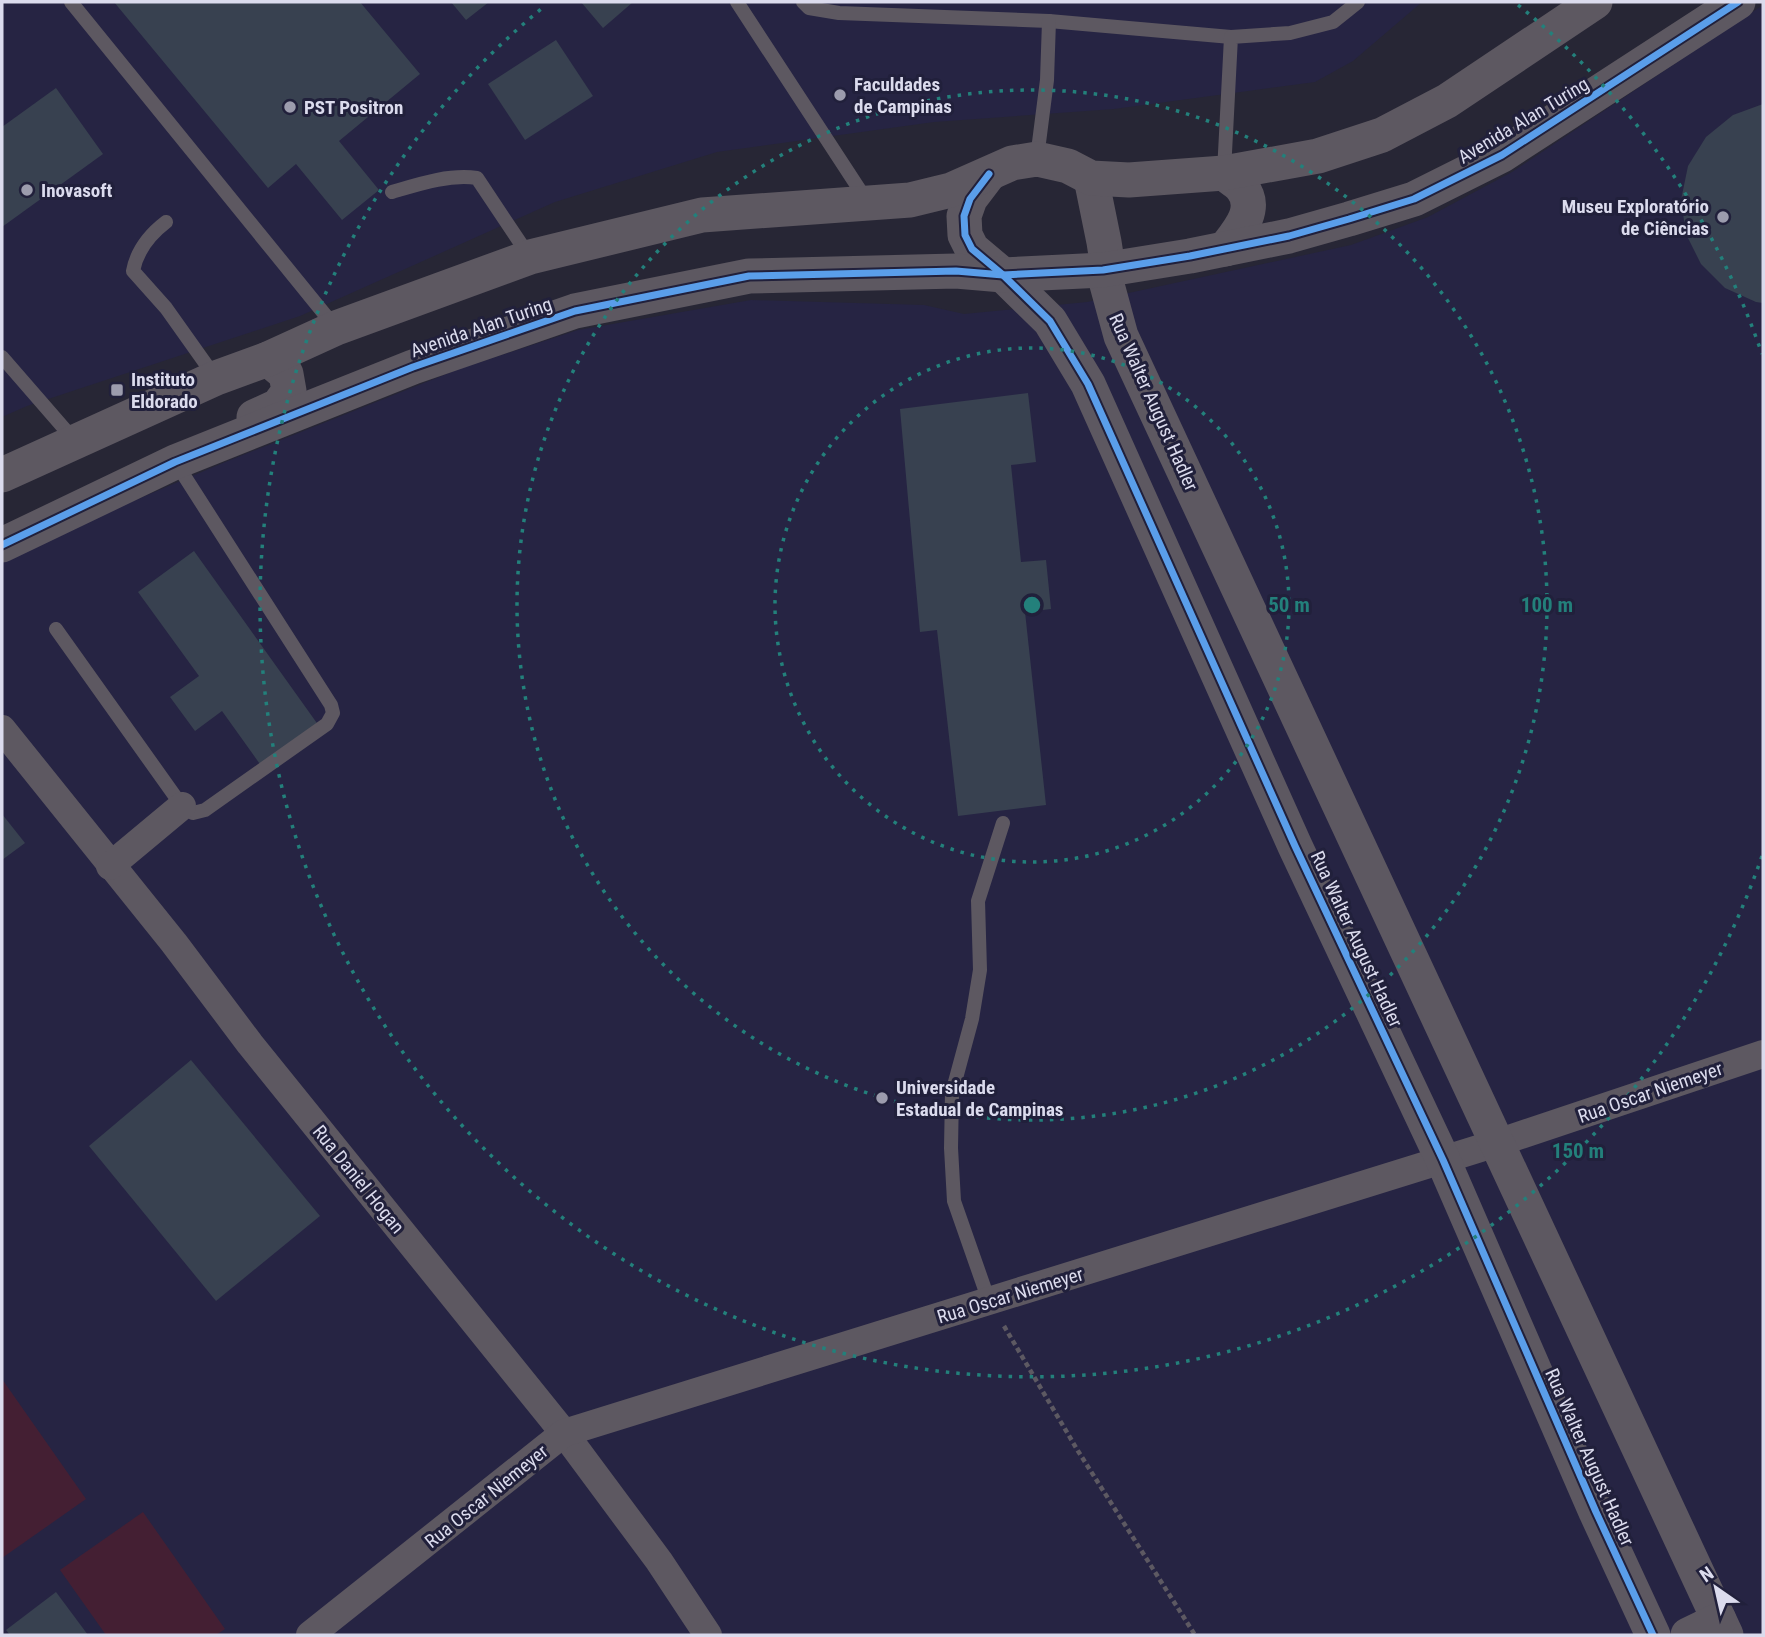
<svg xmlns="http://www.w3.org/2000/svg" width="1765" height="1637" viewBox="0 0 1765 1637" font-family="'Roboto Condensed',sans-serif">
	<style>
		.built { fill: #262443 }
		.green { fill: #441f33 }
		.building { fill: #384150 }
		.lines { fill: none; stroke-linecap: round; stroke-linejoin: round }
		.path { stroke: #5d5962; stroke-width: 4.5; stroke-dasharray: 5 3.5; stroke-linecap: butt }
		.service { stroke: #5d5861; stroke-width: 14 }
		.minor { stroke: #5d5861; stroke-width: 28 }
		.tertiary { stroke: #5d5861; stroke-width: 35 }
		.cycleway-casing { stroke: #21203b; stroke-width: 11 }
		.cycleway { stroke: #5a9eea; stroke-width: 7 }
		.ring { fill: none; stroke: #23807b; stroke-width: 3.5; stroke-dasharray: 3.5 7 }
		.poi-dot { fill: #9c9cad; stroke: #21203b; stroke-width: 2.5 }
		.labels { text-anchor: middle; stroke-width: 6; stroke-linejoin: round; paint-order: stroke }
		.poi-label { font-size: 19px; font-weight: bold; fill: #dbdbed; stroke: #21203b; text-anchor: start }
		.street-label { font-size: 19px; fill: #dbdbed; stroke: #21203b }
		.centre { fill: #23807b; stroke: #21203b; stroke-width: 3.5 }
		.ring-label { font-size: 21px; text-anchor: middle; font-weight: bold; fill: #23807b; stroke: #21203b; stroke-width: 6; stroke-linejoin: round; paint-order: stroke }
	</style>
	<rect width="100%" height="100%" fill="#272635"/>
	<g class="built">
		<polygon points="2,2 1422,2 1353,61 1315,82 1114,109 934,122 717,152 555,202 300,316 27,406 2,417"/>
		<polygon points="1763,5 1763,1635 2,1635 2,561 100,515 223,463 459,369 578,330 751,300 924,305 964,314 1087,302 1351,245 1428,217 1512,172"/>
	</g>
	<g class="green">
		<polygon points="2,1379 86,1499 2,1558"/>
		<polygon points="143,1512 225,1629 216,1635 106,1635 60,1570"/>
	</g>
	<g class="building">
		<polygon points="114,2 360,2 420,74 339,141 379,190 342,220 296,164 268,188"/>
		<polygon points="451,2 489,2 466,20"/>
		<polygon points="581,2 633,2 603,28"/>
		<polygon points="556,40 593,96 525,140 488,84"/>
		<polygon points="56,88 103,154 2,227 2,127"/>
		<polygon points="1763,104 1763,303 1756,302 1725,288 1701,264 1686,234 1681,200 1688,166 1706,137 1733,115"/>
		<polygon points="1028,393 1036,462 1011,465 1021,562 1046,560 1051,609 1025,612 1046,805 958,816 937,630 920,632 900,409"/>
		<polygon points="194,551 319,726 262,767 222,711 195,731 170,697 199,676 138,592"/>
		<polygon points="2,814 25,843 2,860"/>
		<polygon points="191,1060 320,1216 216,1301 89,1146"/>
		<polygon points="56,1592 88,1635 10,1635 6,1630"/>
	</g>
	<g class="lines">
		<polyline class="path" points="1004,1326 1078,1451 1195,1635"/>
		<g class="service">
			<polyline points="71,2 335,327"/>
			<polyline points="737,2 867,201"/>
			<polyline points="803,2 809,8 839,13 1049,21 1231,37"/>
			<polyline points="1037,158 1047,80 1049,21"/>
			<polyline points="1224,172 1231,37 1290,33 1333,22 1358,2"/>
			<path d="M392,192C419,184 449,174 477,178L529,256"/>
			<path d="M166,222C149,235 137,250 133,271L166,308L215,377"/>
			<polyline points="2,357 75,441"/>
			<polyline points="56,629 182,806 193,813 205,810 327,724 333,713 331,705 176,463"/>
			<polyline points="989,1301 954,1201 951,1148 952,1093 972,1019 980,970 978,901 1003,823"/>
		</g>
		<g class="minor">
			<polyline points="2,729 174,943 250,1044 564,1433 659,1561 708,1635"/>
			<polyline points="110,866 182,806"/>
			<polyline points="310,1635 564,1433 1497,1143 1763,1054"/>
		</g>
		<g class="tertiary">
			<path d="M1224,173C1229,178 1238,182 1242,188C1259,209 1238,232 1225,249"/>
			<polyline points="989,174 970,199 964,216 965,235 972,249 1003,275 1050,321 1088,384 1295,846 1443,1160 1596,1512 1653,1635"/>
			<polyline points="1091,178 1104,242 1106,255 1103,270 1121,336 1726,1635"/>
			<polyline points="254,417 278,406 289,391 286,374 268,359"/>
			<polyline points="2,475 216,378 268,359 336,328 530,257 702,215 910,200 951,190 1012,163 1037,159 1068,166 1091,178 1129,180 1224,173 1318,156 1382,135 1447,101 1595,2"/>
			<polyline points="2,545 175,462 413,367 575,311 749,276 956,271 1003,275 1103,270 1190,256 1289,236 1349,219 1414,199 1502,155 1738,2"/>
			<polyline points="1688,1635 1719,1620"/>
		</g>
		<defs>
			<g id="cycleway">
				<polyline points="989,174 970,199 964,216 965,235 972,249 1003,275 1050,321 1088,384 1295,846 1443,1160 1596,1512 1653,1635"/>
				<polyline points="2,545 175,462 413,367 575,311 749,276 956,271 1003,275 1103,270 1190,256 1289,236 1349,219 1414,199 1502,155 1738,2"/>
			</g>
		</defs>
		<use href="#cycleway" class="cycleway-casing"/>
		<use href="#cycleway" class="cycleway"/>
	</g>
	<g class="ring">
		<circle cx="1032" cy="605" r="257"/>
		<circle cx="1032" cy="605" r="515"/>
		<path d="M1762 856A772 772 0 1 1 546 5M1518 5A772 772 0 0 1 1762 354"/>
	</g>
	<g class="poi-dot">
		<circle cx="840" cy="95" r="7"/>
		<circle cx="290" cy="107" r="7"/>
		<circle cx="27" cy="190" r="7"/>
		<circle cx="1723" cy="217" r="7"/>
		<rect x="110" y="383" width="14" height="14" rx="3.5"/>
		<circle cx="882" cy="1098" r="7"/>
	</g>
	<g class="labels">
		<g class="poi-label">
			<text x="854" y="91">Faculdades<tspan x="854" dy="22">de Campinas</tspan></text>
			<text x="304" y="114">PST Positron</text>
			<text x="41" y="197">Inovasoft</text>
			<text x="1709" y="213" text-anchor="end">Museu Exploratório<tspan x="1709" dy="22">de Ciências</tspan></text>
			<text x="131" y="386">Instituto<tspan x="131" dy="22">Eldorado</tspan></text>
			<text x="896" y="1094">Universidade<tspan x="896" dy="22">Estadual de Campinas</tspan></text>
		</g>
		<g class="street-label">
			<text transform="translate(1523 120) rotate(-31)" y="7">Avenida Alan Turing</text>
			<text transform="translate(481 327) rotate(-19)" y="7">Avenida Alan Turing</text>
			<text transform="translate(1154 402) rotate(66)" y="7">Rua Walter August Hadler</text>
			<text transform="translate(1357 939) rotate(65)" y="7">Rua Walter August Hadler</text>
			<text transform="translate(1650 1092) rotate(-19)" y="7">Rua Oscar Niemeyer</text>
			<text transform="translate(359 1179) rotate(51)" y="7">Rua Daniel Hogan</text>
			<text transform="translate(1010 1295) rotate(-17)" y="7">Rua Oscar Niemeyer</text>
			<text transform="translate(1590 1457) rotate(66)" y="7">Rua Walter August Hadler</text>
			<text transform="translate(486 1496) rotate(-39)" y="7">Rua Oscar Niemeyer</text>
		</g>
	</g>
	<circle cx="1032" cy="605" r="10" class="centre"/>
	<g class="ring-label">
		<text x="1289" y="612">50 m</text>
		<text x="1547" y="612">100 m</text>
		<text x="1578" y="1158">150 m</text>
	</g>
	<rect width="1765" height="1637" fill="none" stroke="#dbdbed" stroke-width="7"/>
	<g transform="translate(1716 1588) rotate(326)" stroke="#21203b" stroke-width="5" paint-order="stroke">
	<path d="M0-5L12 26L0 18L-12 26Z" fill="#dbdbed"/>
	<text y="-10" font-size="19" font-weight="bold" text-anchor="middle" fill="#dbdbed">N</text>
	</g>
</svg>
